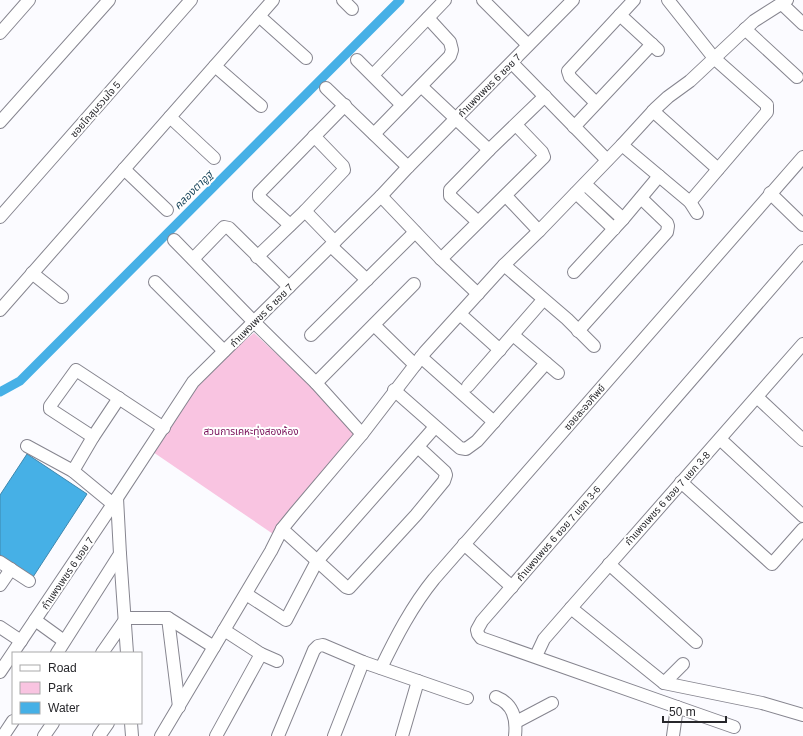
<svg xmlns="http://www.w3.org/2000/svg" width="803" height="736" viewBox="0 0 803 736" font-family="Arial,'Noto Sans Thai',sans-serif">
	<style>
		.green { fill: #f9c4e1 }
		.water { fill: #46b0e6; stroke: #3d87ae }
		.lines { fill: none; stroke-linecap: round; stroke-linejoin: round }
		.canal { stroke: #46b0e6; stroke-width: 9 }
		.minor-casing { stroke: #86858f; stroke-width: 14 }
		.minor { stroke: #fff; stroke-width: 12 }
		.labels { text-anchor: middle; stroke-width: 4; stroke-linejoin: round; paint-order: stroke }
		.street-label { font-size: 10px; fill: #27272b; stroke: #fff }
		.park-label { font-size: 10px; fill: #770d57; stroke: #fff }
		.water-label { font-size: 11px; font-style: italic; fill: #18445b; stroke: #fff }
	</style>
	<rect width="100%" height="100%" fill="#fbfbff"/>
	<polygon class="green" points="254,333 359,430 276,536 153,452 194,382"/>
	<polygon class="water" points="27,454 87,494 33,577 0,555 0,495"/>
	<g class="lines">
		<polyline class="canal" points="0,392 20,381 400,0"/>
		<defs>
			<g id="minor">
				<polyline points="343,0 352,9"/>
				<polyline points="483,0 528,45"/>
				<polyline points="668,0 714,58 767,105 767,112 690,202"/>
				<polyline points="782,4 803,24"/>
				<polyline points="620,15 658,50"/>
				<polyline points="259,16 306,58"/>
				<polyline points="745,29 797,77"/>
				<polyline points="0,33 29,0"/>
				<polyline points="357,60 402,105"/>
				<polyline points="512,63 607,160"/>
				<polyline points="215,66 261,106"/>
				<polyline points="373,75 445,0"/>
				<polyline points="421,86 489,150 545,96"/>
				<polyline points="326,88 408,167"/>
				<polyline points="596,103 570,77 568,71 634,0"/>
				<polyline points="653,111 718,169"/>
				<polyline points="170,117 214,158"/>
				<polyline points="0,122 109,0"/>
				<polyline points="574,127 652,44"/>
				<polyline points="374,134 450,56 452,50 450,42 428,18"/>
				<polyline points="622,145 690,202 697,213"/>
				<polyline points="124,169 167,210"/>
				<polyline points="585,184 623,219"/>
				<polyline points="576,193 614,229"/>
				<polyline points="770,193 803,225"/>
				<polyline points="381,196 441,259 478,294"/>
				<polyline points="506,196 539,231"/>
				<polyline points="305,211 335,242"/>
				<polyline points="0,217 191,0"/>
				<polyline points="478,222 450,196 450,190 489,150"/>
				<polyline points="290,225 259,197 259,193 345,105"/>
				<polyline points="174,240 254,322 316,383 362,434"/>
				<polyline points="331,246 367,280"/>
				<polyline points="257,257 305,211 344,170 343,166 314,136"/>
				<polyline points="193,259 224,227 229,228 289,287"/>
				<polyline points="441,259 544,157 542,152 516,125"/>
				<polyline points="504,265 567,319 594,346"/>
				<polyline points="574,272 623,219 659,176"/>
				<polyline points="32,273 62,297"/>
				<polyline points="155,282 224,351"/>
				<polyline points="0,310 273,0"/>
				<polyline points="460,314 500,350"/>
				<polyline points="374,325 415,365"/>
				<polyline points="578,331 667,232 668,226 667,223 641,198"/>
				<polyline points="311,335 415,232"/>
				<polyline points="513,335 558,373"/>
				<polyline points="421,357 494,422"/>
				<polyline points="316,383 414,284"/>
				<polyline points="468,386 543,300"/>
				<polyline points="394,390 460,448 466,449 477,441 546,363"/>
				<polyline points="757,397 803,440"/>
				<polyline points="93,437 50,409 50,406 76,370 164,428"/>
				<polyline points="720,439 803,516"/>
				<polyline points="27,446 73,471 113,504"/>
				<polyline points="73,471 93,437 119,398"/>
				<polyline points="681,482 772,564 803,529"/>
				<polyline points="282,529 346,587 349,588 416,515 444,481 446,475 445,472 418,447"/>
				<polyline points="464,544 512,587"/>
				<polyline points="120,554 127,653"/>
				<polyline points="0,562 29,581"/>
				<polyline points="609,564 696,642"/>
				<polyline points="0,585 11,569"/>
				<polyline points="246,594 286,620 317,561 435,427"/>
				<polyline points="571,608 664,683 762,703 803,715"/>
				<polyline points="125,618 168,618 214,647"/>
				<polyline points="168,618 179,707"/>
				<polyline points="35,620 64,641"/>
				<polyline points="0,627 21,641"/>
				<polyline points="57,653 120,554 117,498"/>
				<polyline points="102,653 125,620"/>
				<polyline points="261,654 277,661"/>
				<polyline points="536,656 544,639 571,608 803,344"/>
				<path d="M381,668C396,637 412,606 434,579L803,157"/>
				<polyline points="0,672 113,504 193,382 381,196 408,167 573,0"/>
				<polyline points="664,683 683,664"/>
				<path d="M496,697C513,704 517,718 515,736"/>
				<polyline points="677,707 734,727"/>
				<polyline points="516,722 552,703"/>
				<polyline points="131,723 132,736"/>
				<polyline points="3,736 13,721"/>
				<polyline points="44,736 53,723"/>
				<polyline points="99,736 108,723"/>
				<polyline points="161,736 271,551 282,529 295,513 362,434 425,352 504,265 539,231 622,145 655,109 668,97 690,81 754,21 787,0"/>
				<polyline points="216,736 261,654 224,630"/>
				<polyline points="278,736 314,650 318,646 323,645 363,662 467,698"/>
				<polyline points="334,736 363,662"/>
				<polyline points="402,736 418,681"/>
				<polyline points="673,736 677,707 481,638 478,634 477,630 482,621 803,251"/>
			</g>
		</defs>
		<use href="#minor" class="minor-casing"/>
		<use href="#minor" class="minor"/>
	</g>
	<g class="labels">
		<g class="street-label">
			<text transform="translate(489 85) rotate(-45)" y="4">กำแพงเพชร 6 ซอย 7</text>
			<text transform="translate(95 109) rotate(-49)" y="4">ซอยโกสุมรวมใจ 5</text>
			<text transform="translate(261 315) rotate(-45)" y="4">กำแพงเพชร 6 ซอย 7</text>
			<text transform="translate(584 407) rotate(-49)" y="4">ซอยละออทิพย์</text>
			<text transform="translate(667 498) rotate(-48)" y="4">กำแพงเพชร 6 ซอย 7 แยก 3-8</text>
			<text transform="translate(558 533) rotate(-49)" y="4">กำแพงเพชร 6 ซอย 7 แยก 3-6</text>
			<text transform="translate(67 573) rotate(-56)" y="4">กำแพงเพชร 6 ซอย 7</text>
		</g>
		<g class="park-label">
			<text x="251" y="435">สวนการเคหะทุ่งสองห้อง</text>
		</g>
		<g class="water-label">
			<text transform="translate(193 190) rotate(-45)" y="4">คลองตาอูฐ</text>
		</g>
	</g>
	<rect x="12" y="652" width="130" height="72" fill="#ffffff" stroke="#a9a9aa"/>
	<rect x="20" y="665" width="20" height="6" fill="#ffffff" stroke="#a9a9aa"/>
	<text x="48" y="672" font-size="12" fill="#27272b">Road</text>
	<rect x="20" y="682" width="20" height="12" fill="#f9c4e1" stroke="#a9a9aa"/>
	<text x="48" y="692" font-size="12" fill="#27272b">Park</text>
	<rect x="20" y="702" width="20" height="12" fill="#46b0e6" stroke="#a9a9aa"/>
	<text x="48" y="712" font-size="12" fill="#27272b">Water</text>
	<path d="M663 716v6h63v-6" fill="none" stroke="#27272b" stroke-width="2"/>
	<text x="669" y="716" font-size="12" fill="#27272b" stroke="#ffffff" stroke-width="3" paint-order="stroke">50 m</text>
</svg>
